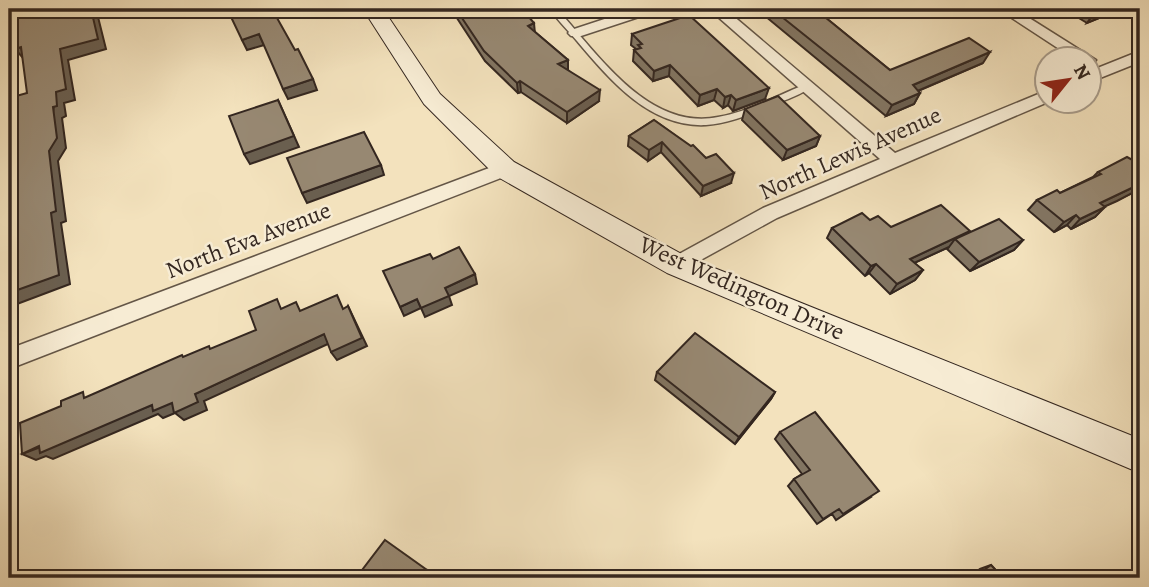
<svg xmlns="http://www.w3.org/2000/svg" width="1149" height="587" viewBox="0 0 1149 587" font-family="Alegreya,serif">
	<style>
		.lines { fill: none; stroke-linecap: round; stroke-linejoin: round }
		.lane-casing { stroke: #645647; stroke-width: 3 }
		.street-casing { stroke: #645647; stroke-width: 3 }
		.secondary-casing { stroke: #342720; stroke-width: 2 }
		.lane { fill: #f7ecd4; fill-rule: evenodd }
		.street { fill: #f7ecd4; fill-rule: evenodd }
		.secondary { fill: #f7ecd4; fill-rule: evenodd }
		.wall { fill: #827562; stroke: #342720; stroke-width: 2 }
		.shaded-wall { fill: #6a5f50; stroke: #342720; stroke-width: 2 }
		.building { fill: #978872; stroke: #342720; stroke-width: 2 }
		.labels { text-anchor: middle; stroke-width: 5; stroke-linejoin: round; paint-order: stroke }
		.street-label { font-size: 24px; fill: #342720; stroke: #f7ecd4 }
	</style>
	<rect width="100%" height="100%" fill="#f3e2bd"/>
	<filter id="stains"><feTurbulence type="fractalNoise" baseFrequency=".00286" numOctaves="4"/><feColorMatrix values="0 0 0 0 .2 0 0 0 0 .09 0 0 0 0 .02 0 0 0 .5 -.17"/></filter>
	<radialGradient id="worn" r=".72"><stop offset=".6" stop-color="#630" stop-opacity="0"/><stop offset="1" stop-color="#630" stop-opacity=".3"/></radialGradient>
	<g class="lines">
		<defs>
			<path id="lane" d="M550,9H557C598,54 648,131 718,117C748,112 776,96 804,85H810L811,87C798,97 778,102 763,109C745,116 726,124 706,125C650,128 610,80 577,41C568,30 557,20 550,9Z"/>
			<g id="street">
				<polygon points="635,9 656,9 654,12 581,36 571,36 568,33 571,30"/>
				<polygon points="709,9 725,9 895,153 1048,90 1048,102 777,218 677,273 670,271 667,265 670,259 763,208 880,159"/>
				<polygon points="998,9 1015,9 1096,60 1090,65 1090,60 1076,60"/>
				<polygon points="1140,51 1140,62 1090,82 1090,71"/>
				<polygon points="505,162 511,164 514,169 511,174 9,369 9,349"/>
			</g>
			<polygon id="secondary" points="363,9 383,9 440,94 514,162 687,257 1140,439 1140,473 667,273 496,176 424,104"/>
		</defs>
		<use href="#lane" class="lane-casing"/>
		<use href="#street" class="street-casing"/>
		<use href="#secondary" class="secondary-casing"/>
		<use href="#lane" class="lane"/>
		<use href="#street" class="street"/>
		<use href="#secondary" class="secondary"/>
	</g>
	<g class="wall">
		<polygon points="453,9 522,9 535,32 568,60 568,70 599,101 567,123 521,92 518,93 485,61 453,12"/>
		<polygon points="760,9 815,9 890,70 983,63 918,91 920,93 914,104 886,116 759,11"/>
		<polygon points="1064,9 1121,9 1087,23"/>
		<polygon points="632,34 765,99 733,111 728,105 723,108 714,100 698,106 669,76 653,81 633,61 634,50 636,49 631,45"/>
		<polygon points="745,109 820,136 816,146 783,160 742,120"/>
		<polygon points="654,120 706,158 731,183 701,196 661,152 648,161 628,146 629,136"/>
		<polygon points="1140,164 1140,189 1105,206 1095,217 1071,229 1067,225 1054,232 1028,210 1037,200 1060,193 1093,177 1098,172"/>
		<polygon points="870,220 891,227 968,233 1023,240 1014,250 970,271 947,249 949,247 914,263 923,270 915,280 890,294 869,273 865,276 827,238 832,228"/>
		<polygon points="657,372 775,392 771,399 735,444 655,380"/>
		<polygon points="780,432 871,497 836,520 832,514 817,524 788,486 794,479 802,474 775,439"/>
		<polygon points="991,565 1003,578 968,578 980,569"/>
	</g>
	<g class="shaded-wall">
		<polygon points="91,9 96,9 106,49 68,60 75,100 64,103 66,116 62,118 66,148 58,161 66,221 61,223 70,284 9,307 9,293 51,213 49,151 60,49"/>
		<polygon points="1102,9 1121,9 1087,23 1095,12"/>
		<polygon points="12,21 14,34 9,28 9,22"/>
		<polygon points="534,23 535,34 528,26"/>
		<polygon points="259,34 264,45 247,50 242,40"/>
		<polygon points="21,47 24,59 15,49"/>
		<polygon points="990,52 983,63 908,95 913,85"/>
		<polygon points="568,60 568,71 558,64"/>
		<polygon points="670,65 669,76 653,81 654,71"/>
		<polygon points="313,79 317,90 288,99 283,89"/>
		<polygon points="520,81 521,92 518,93 517,83"/>
		<polygon points="769,88 765,99 733,111 736,100"/>
		<polygon points="717,89 714,100 698,106 700,95"/>
		<polygon points="600,90 599,101 567,123 567,112"/>
		<polygon points="920,93 914,104 886,116 892,105"/>
		<polygon points="731,95 728,105 723,108 725,97"/>
		<polygon points="278,100 299,147 250,164 244,154"/>
		<polygon points="820,136 816,146 783,160 787,150"/>
		<polygon points="12,142 22,153 11,156 9,154 9,143"/>
		<polygon points="662,142 661,152 648,161 649,150"/>
		<polygon points="381,165 384,175 307,203 302,193"/>
		<polygon points="734,173 731,183 701,196 703,186"/>
		<polygon points="1140,184 1140,189 1117,201 1090,213 1100,203"/>
		<polygon points="1105,207 1095,217 1071,229 1080,219"/>
		<polygon points="15,208 19,220 9,210"/>
		<polygon points="1076,215 1067,225 1054,232 1064,222"/>
		<polygon points="970,231 962,241 955,239 949,247 903,268 910,259"/>
		<polygon points="1023,240 1014,250 970,271 979,262"/>
		<polygon points="876,264 869,273 865,276 871,266"/>
		<polygon points="923,270 915,280 890,294 897,284"/>
		<polygon points="475,274 477,284 449,296 452,305 425,317 421,308 445,288"/>
		<polygon points="417,299 421,308 404,316 400,307"/>
		<polygon points="348,306 367,346 337,360 331,352"/>
		<polygon points="324,334 330,343 204,401 207,410 184,420 175,413 163,418 158,414 53,459 46,456 36,460 22,454 152,405 195,394"/>
		<polygon points="775,392 771,399 735,444 739,437"/>
		<polygon points="427,570 431,574 428,578 421,578"/>
	</g>
	<g class="building">
		<polygon points="9,9 91,9 98,39 60,49 66,89 56,92 57,106 53,107 57,138 49,151 56,211 51,213 59,275 9,293 9,272 16,269 14,250 18,249 15,208 9,210 9,184 15,182 12,142 9,143 9,98 27,93 21,47 15,49 12,21 9,22"/>
		<polygon points="234,9 272,9 295,50 298,49 313,79 283,89 259,34 242,40 231,17 237,16"/>
		<polygon points="456,9 522,9 534,23 528,26 568,60 558,64 600,90 567,112 520,81 517,83 484,51"/>
		<polygon points="772,9 815,9 890,70 969,38 990,52 913,85 920,93 892,105"/>
		<polygon points="1089,9 1102,9 1095,12"/>
		<polygon points="689,15 769,88 736,100 731,95 725,97 717,89 700,95 670,65 654,71 634,50 641,48 638,45 642,44 632,34"/>
		<polygon points="778,96 820,136 787,150 745,109"/>
		<polygon points="278,100 294,136 244,154 229,116"/>
		<polygon points="654,120 691,146 693,145 706,158 716,154 734,173 703,186 662,142 649,150 629,136"/>
		<polygon points="364,132 381,165 302,193 287,158"/>
		<polygon points="1127,157 1140,164 1140,184 1100,203 1105,207 1080,219 1076,215 1064,222 1037,200 1057,190 1060,193 1101,174 1098,172"/>
		<polygon points="941,205 970,231 910,259 923,270 897,284 876,264 871,266 832,228 862,213 870,220 878,216 891,227"/>
		<polygon points="999,219 1023,240 979,262 955,239"/>
		<polygon points="459,247 475,274 445,288 449,296 421,308 417,299 400,307 383,271 430,254 433,259"/>
		<polygon points="337,295 343,309 348,306 362,338 331,352 324,334 195,394 198,402 174,413 172,403 153,411 152,405 40,453 39,446 22,454 20,423 61,406 61,401 83,392 84,398 182,355 183,357 209,346 210,349 256,330 249,311 277,299 281,309 296,302 300,311"/>
		<polygon points="695,333 775,392 739,437 657,372"/>
		<polygon points="815,412 879,491 843,514 839,509 823,519 794,479 810,470 780,432"/>
		<polygon points="385,540 427,570 421,578 356,578"/>
		<polygon points="991,565 1003,578 973,578"/>
	</g>
	<g class="labels">
		<g class="street-label">
			<text transform="translate(850 153) rotate(-24)" y="8">North Lewis Avenue</text>
			<text transform="translate(248 240) rotate(-21)" y="8">North Eva Avenue</text>
			<text transform="translate(742 288) rotate(24)" y="8">West Wedington Drive</text>
		</g>
	</g>
	<rect width="1149" height="587" fill="none" stroke="#f3e2bd" stroke-width="35"/>
	<rect x="10" y="10" width="1128" height="566" fill="none" stroke="#342720" stroke-width="3.5"/>
	<rect x="18" y="18" width="1114" height="552" fill="none" stroke="#342720" stroke-width="2"/>
	<g transform="translate(1068 80) rotate(60)"><circle r="33" fill="#f7ecd4" stroke="#a99d8c" stroke-width="2"/>
	<path d="M0-5L12 26L0 18L-12 26Z" fill="#8f2418"/>
	<text y="-10" font-size="19" font-weight="bold" text-anchor="middle" fill="#342720">N</text>
	</g>
	<rect width="100%" height="100%" filter="url(#stains)"/>
	<rect width="100%" height="100%" fill="url(#worn)"/>
</svg>
